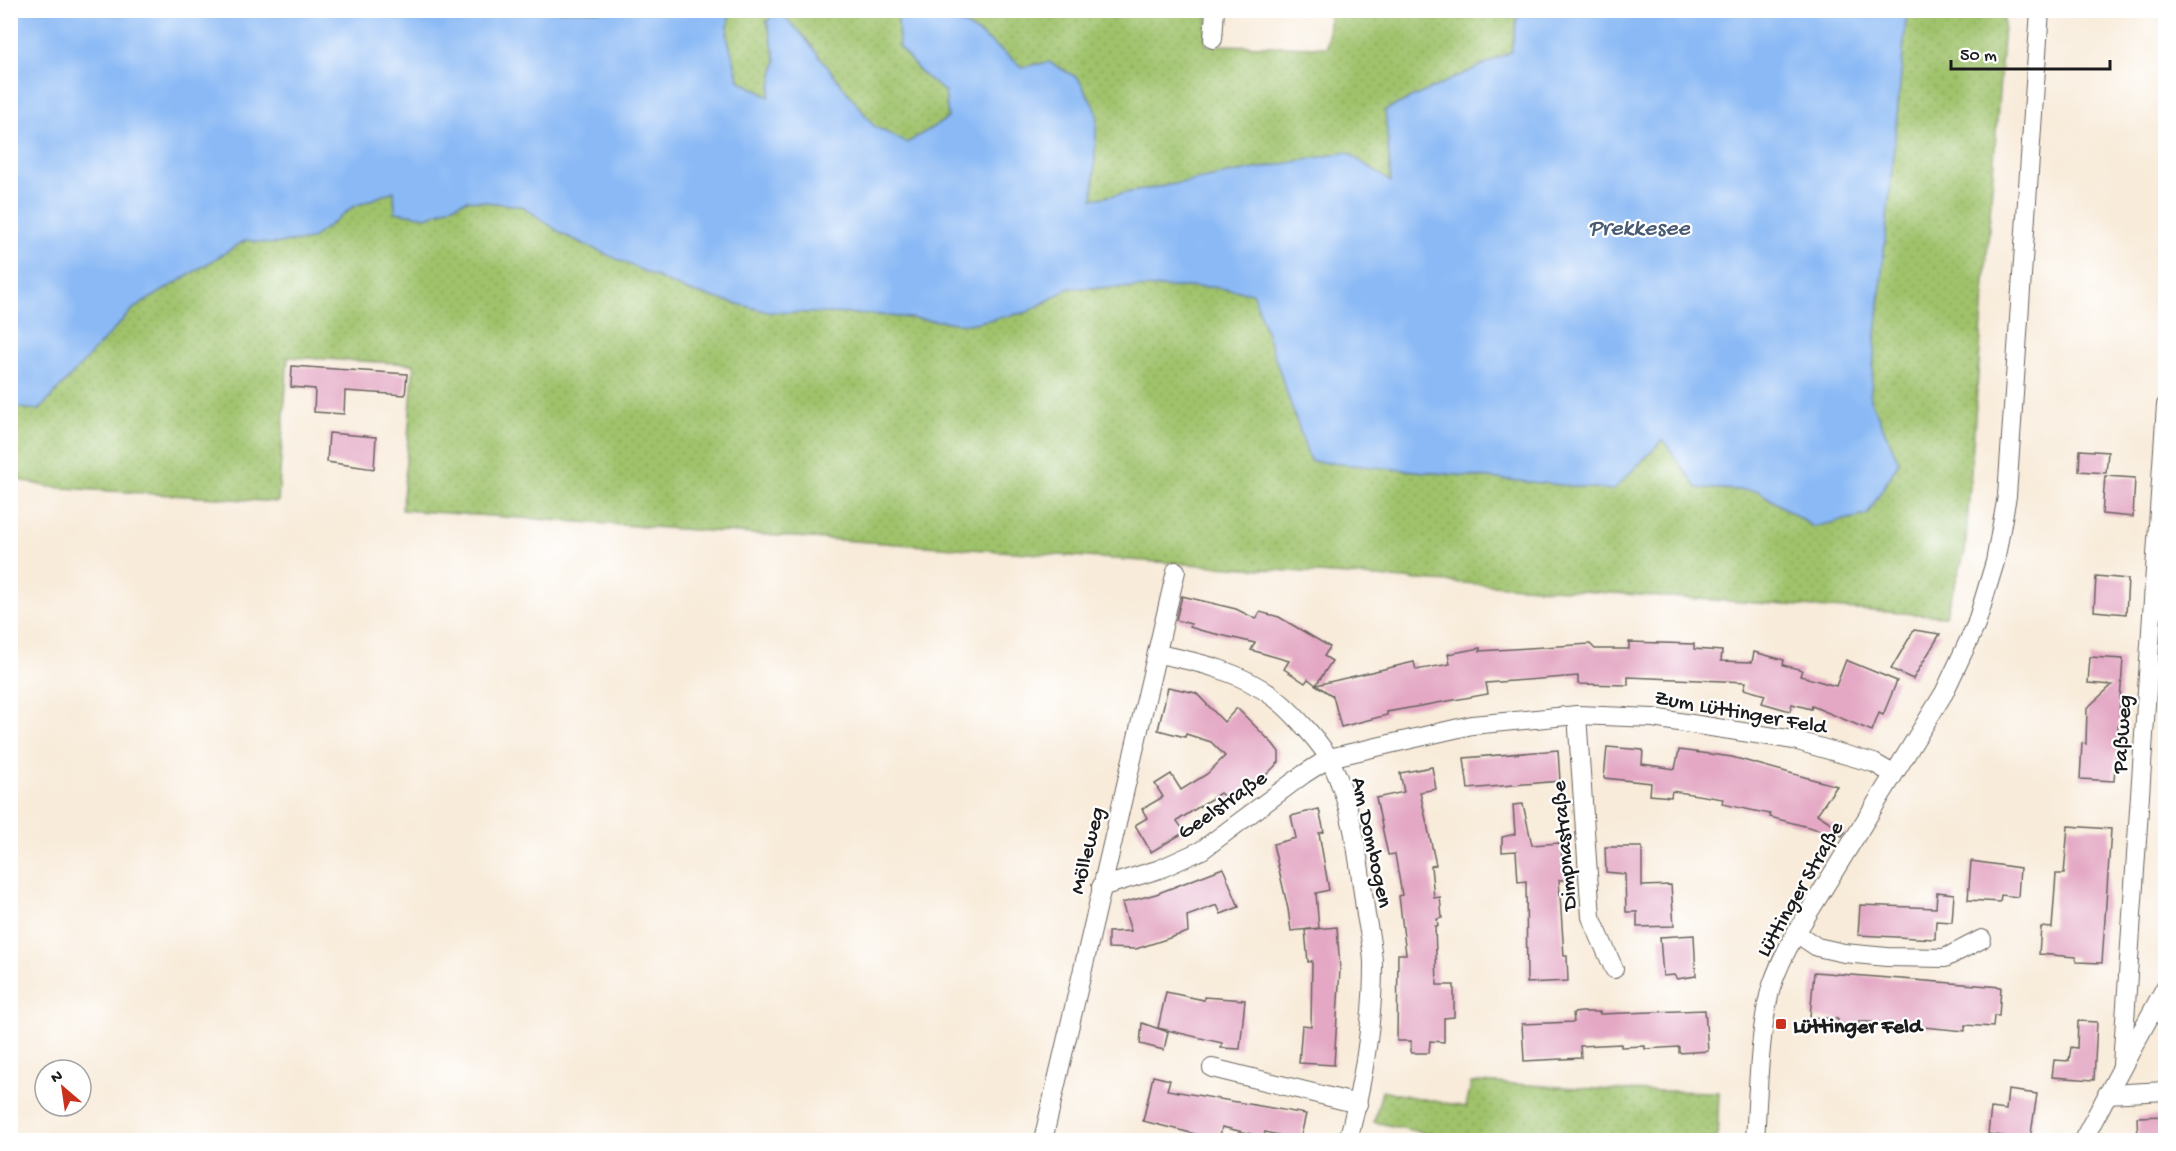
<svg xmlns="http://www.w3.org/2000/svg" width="2176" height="1151" viewBox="0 0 2176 1151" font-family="'Gochi Hand',sans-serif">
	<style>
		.park { fill: url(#park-dots); stroke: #5e6f44; stroke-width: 1.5 }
		.water { fill: #8ab9f5; stroke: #536a88; stroke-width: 1.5 }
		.building { fill: #e4a8c4 }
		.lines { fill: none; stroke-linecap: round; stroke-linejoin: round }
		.minor-casing { stroke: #69645e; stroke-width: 20 }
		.minor { stroke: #fff; stroke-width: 18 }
		.poi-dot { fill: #c8321e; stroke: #fff; stroke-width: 2 }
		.labels { text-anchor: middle; stroke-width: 4.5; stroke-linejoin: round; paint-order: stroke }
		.street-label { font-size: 22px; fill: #1c1c1c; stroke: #fff }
		.poi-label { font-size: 22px; font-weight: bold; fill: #1c1c1c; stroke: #fff; text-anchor: start }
		.water-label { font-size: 24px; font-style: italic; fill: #485b73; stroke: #fff }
	</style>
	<defs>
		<pattern id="park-dots" width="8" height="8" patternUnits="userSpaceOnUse" patternTransform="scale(1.5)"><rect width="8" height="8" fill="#9fc26b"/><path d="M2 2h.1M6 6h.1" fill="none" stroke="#88a65c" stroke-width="1.8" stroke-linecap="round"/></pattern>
	</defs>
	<rect width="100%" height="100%" fill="#fff"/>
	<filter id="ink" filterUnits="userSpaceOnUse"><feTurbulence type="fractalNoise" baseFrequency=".0167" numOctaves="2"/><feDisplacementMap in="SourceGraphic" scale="12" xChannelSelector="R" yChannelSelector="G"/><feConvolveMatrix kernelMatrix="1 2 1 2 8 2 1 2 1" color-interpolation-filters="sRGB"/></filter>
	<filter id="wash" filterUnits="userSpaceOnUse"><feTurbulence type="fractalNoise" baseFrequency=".008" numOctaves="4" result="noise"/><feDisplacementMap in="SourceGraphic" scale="24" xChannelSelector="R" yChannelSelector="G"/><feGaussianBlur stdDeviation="1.35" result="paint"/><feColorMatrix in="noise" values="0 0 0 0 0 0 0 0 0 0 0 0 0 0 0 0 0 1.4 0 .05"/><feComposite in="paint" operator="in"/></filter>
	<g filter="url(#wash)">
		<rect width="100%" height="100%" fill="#f8ebd9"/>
		<g class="park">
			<polygon points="1208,10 1206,45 1327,47 1330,11 2005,11 1965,552 1945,616 402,510 414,364 288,357 278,502 50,487 11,478 11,11"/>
			<polygon points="1479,1082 1612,1090 1719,1092 1717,1140 1456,1140 1374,1122 1382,1091 1466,1107 1471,1083"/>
		</g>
		<path class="water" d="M11,10L730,11L727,36L739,80L769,97L776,61L767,21L778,11L801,33L874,126L907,143L948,118L945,92L921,73L899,47L898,14C943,0 991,41 1022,67L1049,62L1078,78L1097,112L1093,199L1347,152L1391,182L1385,110L1511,52L1518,11H1907L1870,399L1899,462L1867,515L1813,527L1758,491L1697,488L1663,440L1613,490L1310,461L1253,293L1212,287L1069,288L1028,312L969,324L869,314L768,312L685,290L564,235L522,206L467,200L427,217L395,212L394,191L353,207L310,240L271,244L246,240L133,309L39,410L11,407Z"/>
		<g id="blocks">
			<g class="building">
				<polygon points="292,366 407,374 405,395 345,391 344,414 314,412 315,389 291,387"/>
				<polygon points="329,433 376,437 374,469 327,462"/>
				<polygon points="2080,450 2108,452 2106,473 2079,471"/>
				<polygon points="2105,476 2135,478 2133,517 2102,514"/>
				<polygon points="2096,576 2128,579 2126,614 2094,611"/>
				<polygon points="1182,596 1236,609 1256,619 1260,612 1279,617 1330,647 1324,656 1332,661 1316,685 1308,679 1305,683 1284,669 1289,661 1251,650 1255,643 1199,630 1190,627 1191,624 1176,620"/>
				<polygon points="1914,630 1940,634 1913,679 1891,669"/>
				<polygon points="1629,642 1694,644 1694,649 1722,651 1721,661 1752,662 1754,652 1784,660 1783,665 1802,670 1800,676 1836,686 1846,660 1897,681 1883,715 1879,713 1872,731 1812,706 1811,709 1792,704 1790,711 1762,703 1765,695 1744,689 1746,682 1628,677 1628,685 1578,684 1578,676 1486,683 1488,694 1387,712 1387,715 1341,727 1333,696 1316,685 1414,662 1416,670 1450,664 1448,654 1480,648 1480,651 1590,644 1595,649 1629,649"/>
				<polygon points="2090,657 2123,659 2119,714 2125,719 2118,725 2114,781 2080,779 2082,743 2086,744 2087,708 2112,685 2088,683"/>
				<polygon points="1168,687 1196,693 1224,722 1237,708 1273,744 1279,752 1279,762 1249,792 1246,790 1232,804 1220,793 1177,821 1185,832 1151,852 1135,825 1147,818 1142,809 1163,797 1155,784 1171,774 1181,790 1207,774 1225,756 1211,742 1186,734 1185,737 1158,730"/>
				<polygon points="1607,747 1643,750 1642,764 1675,769 1679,750 1732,757 1837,786 1817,814 1845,832 1842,836 1770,817 1770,814 1722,804 1723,799 1672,791 1671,797 1650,795 1651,783 1604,778"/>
				<polygon points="1558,750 1560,781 1468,789 1464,758"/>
				<polygon points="1432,767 1436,789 1420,792 1436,865 1431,866 1434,898 1440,897 1442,918 1437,919 1438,926 1435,926 1437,985 1454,985 1454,1017 1444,1018 1444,1042 1430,1041 1429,1053 1411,1053 1411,1041 1397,1041 1398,954 1406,954 1399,896 1402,895 1395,854 1388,855 1376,798 1404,792 1400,773"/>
				<polygon points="1523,804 1532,845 1560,843 1565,880 1559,880 1564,956 1567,956 1568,981 1527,983 1526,881 1518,882 1516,851 1502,852 1502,837 1515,834 1513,805"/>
				<polygon points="1319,809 1324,832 1319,833 1329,890 1316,893 1319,928 1291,931 1288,909 1273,844 1296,838 1291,816"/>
				<polygon points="2068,826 2111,829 2102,963 2076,962 2076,957 2039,954 2041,927 2052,928 2056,874 2064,874"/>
				<polygon points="1605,847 1642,847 1642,886 1671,885 1674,926 1637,927 1637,912 1626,912 1625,874 1606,872"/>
				<polygon points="1971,861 2020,868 2018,897 2001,895 2000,902 1968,900"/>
				<polygon points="1223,868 1239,907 1221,914 1217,905 1187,916 1188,932 1136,949 1108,948 1108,932 1131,931 1122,903 1156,894"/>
				<polygon points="1937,892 1954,894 1952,922 1936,921 1935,939 1858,935 1860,905 1936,908"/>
				<polygon points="1337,927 1340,969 1334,1065 1299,1063 1302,1025 1311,1026 1312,961 1308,962 1305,930"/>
				<polygon points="1694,935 1696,976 1677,979 1674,975 1663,976 1660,937"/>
				<polygon points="1814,972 2001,987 1999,1016 1994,1016 1993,1027 1965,1025 1965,1031 1859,1021 1858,1031 1837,1029 1838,1019 1810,1017"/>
				<polygon points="1166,992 1204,1000 1204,997 1245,1000 1240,1049 1221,1048 1222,1043 1158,1028"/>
				<polygon points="1705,1010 1708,1051 1679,1053 1679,1047 1645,1049 1645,1046 1621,1047 1621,1044 1580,1046 1581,1058 1524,1061 1522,1024 1574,1022 1573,1013 1583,1012 1600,1012 1600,1014"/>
				<polygon points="2078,1021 2097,1022 2094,1080 2052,1077 2054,1060 2069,1061 2071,1047 2077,1048"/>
				<polygon points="1142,1023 1168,1032 1164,1050 1140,1044"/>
				<polygon points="1153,1076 1170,1080 1167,1090 1306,1114 1300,1140 1265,1132 1264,1137 1222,1127 1219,1140 1143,1121"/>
				<polygon points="2008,1090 2037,1094 2030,1140 1988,1134 1991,1108 2006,1110"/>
				<polygon points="2166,1116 2166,1140 2138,1140 2137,1117"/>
			</g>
		</g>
	</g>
	<g filter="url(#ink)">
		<use href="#blocks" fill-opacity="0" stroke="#69645e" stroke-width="1.5"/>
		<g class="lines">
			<defs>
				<g id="minor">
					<polyline points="1213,39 1215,10"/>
					<path d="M1158,654C1200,662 1242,672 1276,699C1291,710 1322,745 1330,760C1354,807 1359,865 1366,915C1369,932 1373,949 1373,965C1373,1024 1363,1083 1348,1140"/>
					<polyline points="1577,715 1591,917 1614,969"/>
					<polyline points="1101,887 1160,869 1202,850 1304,774 1329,758 1472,725 1577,715 1653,718 1794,740 1874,763 1893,774"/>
					<polyline points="1796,933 1817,947 1844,953 1887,957 1945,958 1982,939"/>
					<polyline points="2122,1065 2166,405"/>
					<polyline points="1212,1068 1358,1104"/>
					<polyline points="2107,1094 2166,1091"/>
					<polyline points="1043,1140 1176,571"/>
					<path d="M1755,1140C1758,1095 1759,1031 1771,988C1777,969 1786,951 1796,933L1944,693L1976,625L1995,562L2007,496L2040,10"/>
					<polyline points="2083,1140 2166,986"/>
				</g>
			</defs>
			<use href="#minor" class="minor-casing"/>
			<use href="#minor" class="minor"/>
		</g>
	</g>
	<rect class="poi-dot" x="1775" y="1018" width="12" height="12" rx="3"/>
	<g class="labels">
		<g class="street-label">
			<text transform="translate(1741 710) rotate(10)" y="8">Zum Lüttinger Feld</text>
			<text transform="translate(2120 734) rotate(-86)" y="8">Paßweg</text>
			<text transform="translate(1221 803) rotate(-35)" y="8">Geelstraße</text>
			<text transform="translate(1374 842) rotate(78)" y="8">Am Dombogen</text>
			<text transform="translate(1562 846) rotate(-95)" y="8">Dimpnastraße</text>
			<text transform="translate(1085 850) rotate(-76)" y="8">Mölleweg</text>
			<text transform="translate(1798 888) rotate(-60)" y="8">Lüttinger Straße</text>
		</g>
		<g class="poi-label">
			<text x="1793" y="1032">Lüttinger Feld</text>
		</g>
		<g class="water-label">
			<text x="1639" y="234">Prekkesee</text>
		</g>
	</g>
	<rect width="2176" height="1151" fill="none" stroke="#fff" stroke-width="36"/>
	<g transform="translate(63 1088) rotate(331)"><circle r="28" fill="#ffffff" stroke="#a4a4a4" stroke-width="1.5"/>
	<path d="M0-4.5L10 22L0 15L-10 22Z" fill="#c8321e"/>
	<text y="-9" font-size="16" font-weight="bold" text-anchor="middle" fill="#1c1c1c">N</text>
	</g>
	<path d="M1951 60v9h159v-9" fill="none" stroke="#1c1c1c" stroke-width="3"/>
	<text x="1960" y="60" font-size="18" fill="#1c1c1c" stroke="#ffffff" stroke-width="4.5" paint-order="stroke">50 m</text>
</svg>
